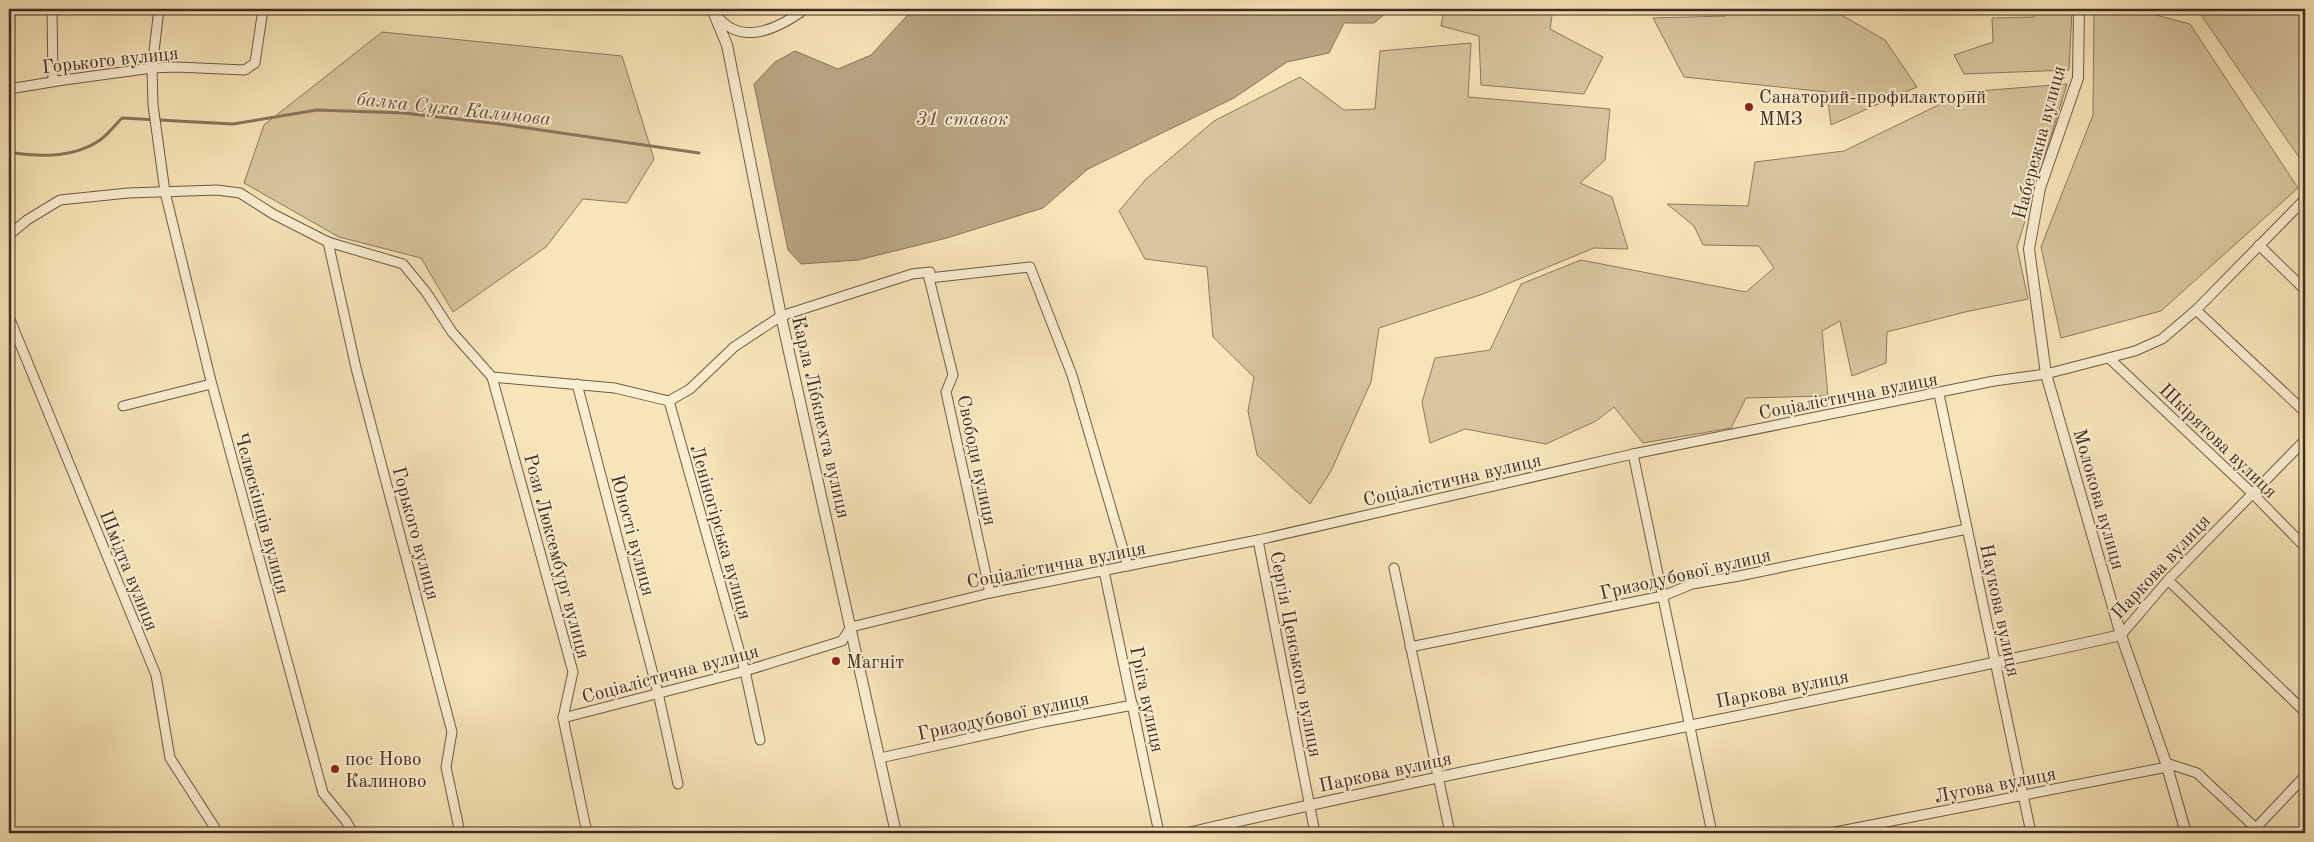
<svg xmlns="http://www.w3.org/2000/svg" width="2314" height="842" viewBox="0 0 2314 842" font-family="'Old Standard TT',serif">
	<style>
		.green { fill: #d8c69e; stroke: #8c795f }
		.water { fill: #b9a684; stroke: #89755c }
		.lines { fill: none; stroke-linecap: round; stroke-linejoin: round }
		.stream { stroke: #89755c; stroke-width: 3 }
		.minor-casing { stroke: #6e5a46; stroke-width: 11 }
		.tertiary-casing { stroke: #6e5a46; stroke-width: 12 }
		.minor { stroke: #faeed1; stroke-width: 9 }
		.tertiary { stroke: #faeed1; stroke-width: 10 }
		.poi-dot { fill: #8f2418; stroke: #faeed1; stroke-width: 2 }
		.labels { text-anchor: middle; stroke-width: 4; stroke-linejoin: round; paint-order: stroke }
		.street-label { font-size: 19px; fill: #412c20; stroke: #faeed1 }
		.poi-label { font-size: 19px; fill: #412c20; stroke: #faeed1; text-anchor: start }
		.water-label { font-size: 20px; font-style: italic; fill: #65513e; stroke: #faeed1 }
	</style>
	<rect width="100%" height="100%" fill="#f7e5b8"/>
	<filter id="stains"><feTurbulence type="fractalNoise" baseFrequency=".004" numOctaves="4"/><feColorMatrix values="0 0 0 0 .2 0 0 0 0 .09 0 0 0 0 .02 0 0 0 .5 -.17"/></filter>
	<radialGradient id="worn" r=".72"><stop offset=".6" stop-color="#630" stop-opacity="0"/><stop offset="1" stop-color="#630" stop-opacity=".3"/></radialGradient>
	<g class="green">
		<polygon points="1444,9 1553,9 1550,29 1603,57 1584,94 1481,85 1479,36 1441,26"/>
		<polygon points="1723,9 1841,9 1843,16 1885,40 1917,87 1831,125 1827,92 1684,77 1653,18 1726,16"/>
		<polygon points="2033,9 2072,9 2069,70 1964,74 1954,55 1993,42 1992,18 2034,17"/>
		<polygon points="2094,9 2133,9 2190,24 2298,188 2161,311 2061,338 2041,247 2093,115"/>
		<polygon points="2197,9 2305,9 2305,166"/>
		<polygon points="382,32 622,56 654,159 627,203 583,199 546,247 453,312 421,258 339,237 244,183 264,125"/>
		<polygon points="1471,43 1468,97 1610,109 1605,160 1580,183 1612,197 1628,249 1594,248 1483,294 1379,328 1371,382 1331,471 1310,504 1257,455 1248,411 1254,377 1213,337 1207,267 1145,259 1119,211 1146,179 1214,121 1300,77 1344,110 1375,109 1380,51"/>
		<polygon points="2067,84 2017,247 2028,299 1965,312 1887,332 1886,363 1852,376 1840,321 1822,331 1828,396 1746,398 1731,428 1643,443 1614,407 1596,421 1546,444 1465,429 1430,443 1422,402 1435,358 1490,350 1521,284 1581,260 1746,292 1774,268 1759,246 1703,245 1694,226 1667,204 1748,206 1755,162 1844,151 1965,92"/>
	</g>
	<polygon class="water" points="913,9 1391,9 1374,23 1344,23 1329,53 1287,62 1234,98 1088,169 1043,208 947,238 858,260 801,264 788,250 754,84 775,62 795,51 838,69 871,55"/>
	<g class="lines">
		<path class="stream" d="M9,152C37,157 71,158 97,142C106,137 114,126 122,118L233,124L317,110L404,113L500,124L699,153"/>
		<defs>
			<g id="minor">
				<polyline points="52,9 53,81"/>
				<polyline points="159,9 152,68 153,105 165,192 211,381 323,793 346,821 353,833"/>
				<path d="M715,15C720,19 725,25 731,28C755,41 786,23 805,9"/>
				<polyline points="9,89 64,80 152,68 176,67 245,70 255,63 263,9"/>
				<polyline points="9,235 27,220 60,200 128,193 217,190 240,193 273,214 328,242 403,264 426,292 452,332 492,377 615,388 669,401 690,389 734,347 781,316 912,274 930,272 929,278 1030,267 1072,375 1128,566"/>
				<polyline points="328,242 356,368 452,732 446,767 460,833"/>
				<polyline points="2259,245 2305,290"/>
				<polyline points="929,278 953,375 946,392 990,593"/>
				<polyline points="2196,310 2305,412"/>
				<polyline points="9,317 156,675 170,758 215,828 216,833"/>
				<polyline points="2109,358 2253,494 2305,547"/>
				<polyline points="492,377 573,672 563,718 587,833"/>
				<polyline points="577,384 658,693 678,784"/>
				<polyline points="1939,394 2031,833"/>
				<polyline points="669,401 745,671 760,740"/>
				<polyline points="123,406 211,384"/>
				<polyline points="1633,454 1712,833"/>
				<polyline points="1258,540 1315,833"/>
				<polyline points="1394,568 1450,833"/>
				<polyline points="1104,571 1159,833"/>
				<polyline points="2168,580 2305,712"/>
				<polyline points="2121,635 2168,580 2305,440"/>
				<polyline points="1410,647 1663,596 1692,584 1739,576 1967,529"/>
				<polyline points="563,718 745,671 842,641 851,627 990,593 1258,540 1633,454 1994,381 2046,374 2135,351 2162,339 2196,310 2305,199"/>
				<polyline points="880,758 1043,722 1133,705"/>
				<polyline points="2166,763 2197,773 2261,833"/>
				<polyline points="1830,833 2167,767"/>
				<polyline points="2251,833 2305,776"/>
			</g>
			<g id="tertiary">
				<polyline points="712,9 727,45 781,316 896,833"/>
				<polyline points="2079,9 2078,78 2040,188 2029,249 2046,374 2121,635 2166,763 2186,833"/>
				<path d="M1188,833C1497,760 1811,705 2121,635"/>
			</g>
		</defs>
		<use href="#minor" class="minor-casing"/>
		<use href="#tertiary" class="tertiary-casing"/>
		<use href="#minor" class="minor"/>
		<use href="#tertiary" class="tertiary"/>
	</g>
	<g class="poi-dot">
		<circle cx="1749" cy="107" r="5"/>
		<circle cx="836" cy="661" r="5"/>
		<circle cx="335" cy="769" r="5"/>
	</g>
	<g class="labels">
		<g class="street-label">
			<text transform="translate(110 59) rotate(-6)" y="7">Горького вулиця</text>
			<text transform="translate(2038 142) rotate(-75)" y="7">Набережна вулиця</text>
			<text transform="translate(1848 395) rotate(-11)" y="7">Соціалістична вулиця</text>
			<text transform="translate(822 417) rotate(77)" y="7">Карла Лібкнехта вулиця</text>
			<text transform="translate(2219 440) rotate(44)" y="7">Шкірятова вулиця</text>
			<text transform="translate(978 460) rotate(78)" y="7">Свободи вулиця</text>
			<text transform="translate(1452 479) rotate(-13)" y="7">Соціалістична вулиця</text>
			<text transform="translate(2100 499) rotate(74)" y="7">Молокова вулиця</text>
			<text transform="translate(263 513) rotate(75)" y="7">Челюскінців вулиця</text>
			<text transform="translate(722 532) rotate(74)" y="7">Леніногірська вулиця</text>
			<text transform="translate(417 533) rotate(75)" y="7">Горького вулиця</text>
			<text transform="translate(634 535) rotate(75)" y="7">Юності вулиця</text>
			<text transform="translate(558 556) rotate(75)" y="7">Рози Люксембург вулиця</text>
			<text transform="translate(1056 564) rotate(-11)" y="7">Соціалістична вулиця</text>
			<text transform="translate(2160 566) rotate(-47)" y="7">Паркова вулиця</text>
			<text transform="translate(130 570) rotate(68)" y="7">Шмідта вулиця</text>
			<text transform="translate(1685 573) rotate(-13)" y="7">Гризодубової вулиця</text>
			<text transform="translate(2001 610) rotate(78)" y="7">Наукова вулиця</text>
			<text transform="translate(1297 654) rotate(79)" y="7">Сергія Ценського вулиця</text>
			<text transform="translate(670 673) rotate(-15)" y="7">Соціалістична вулиця</text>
			<text transform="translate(1782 688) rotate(-11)" y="7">Паркова вулиця</text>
			<text transform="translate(1148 699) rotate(78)" y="7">Гріга вулиця</text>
			<text transform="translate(1003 715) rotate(-12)" y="7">Гризодубової вулиця</text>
			<text transform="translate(1385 771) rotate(-12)" y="7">Паркова вулиця</text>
			<text transform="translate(1995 784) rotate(-11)" y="7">Лугова вулиця</text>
		</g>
		<g class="poi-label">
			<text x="1759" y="103">Санаторий-профилакторий<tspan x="1759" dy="22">ММЗ</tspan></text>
			<text x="846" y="668">Магніт</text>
			<text x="345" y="765">пос Ново<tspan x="345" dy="22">Калиново</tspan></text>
		</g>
		<g class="water-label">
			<text transform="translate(454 108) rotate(6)" y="7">балка Суха Калинова</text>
			<text x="962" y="125">31 ставок</text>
		</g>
	</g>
	<rect width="2314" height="842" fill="none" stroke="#f7e5b8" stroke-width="30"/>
	<rect x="10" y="10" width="2294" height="822" fill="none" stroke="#412c20" stroke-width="2.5"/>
	<rect x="15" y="15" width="2284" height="812" fill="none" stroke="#412c20"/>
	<rect width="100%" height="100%" filter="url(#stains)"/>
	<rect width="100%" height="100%" fill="url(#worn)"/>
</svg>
